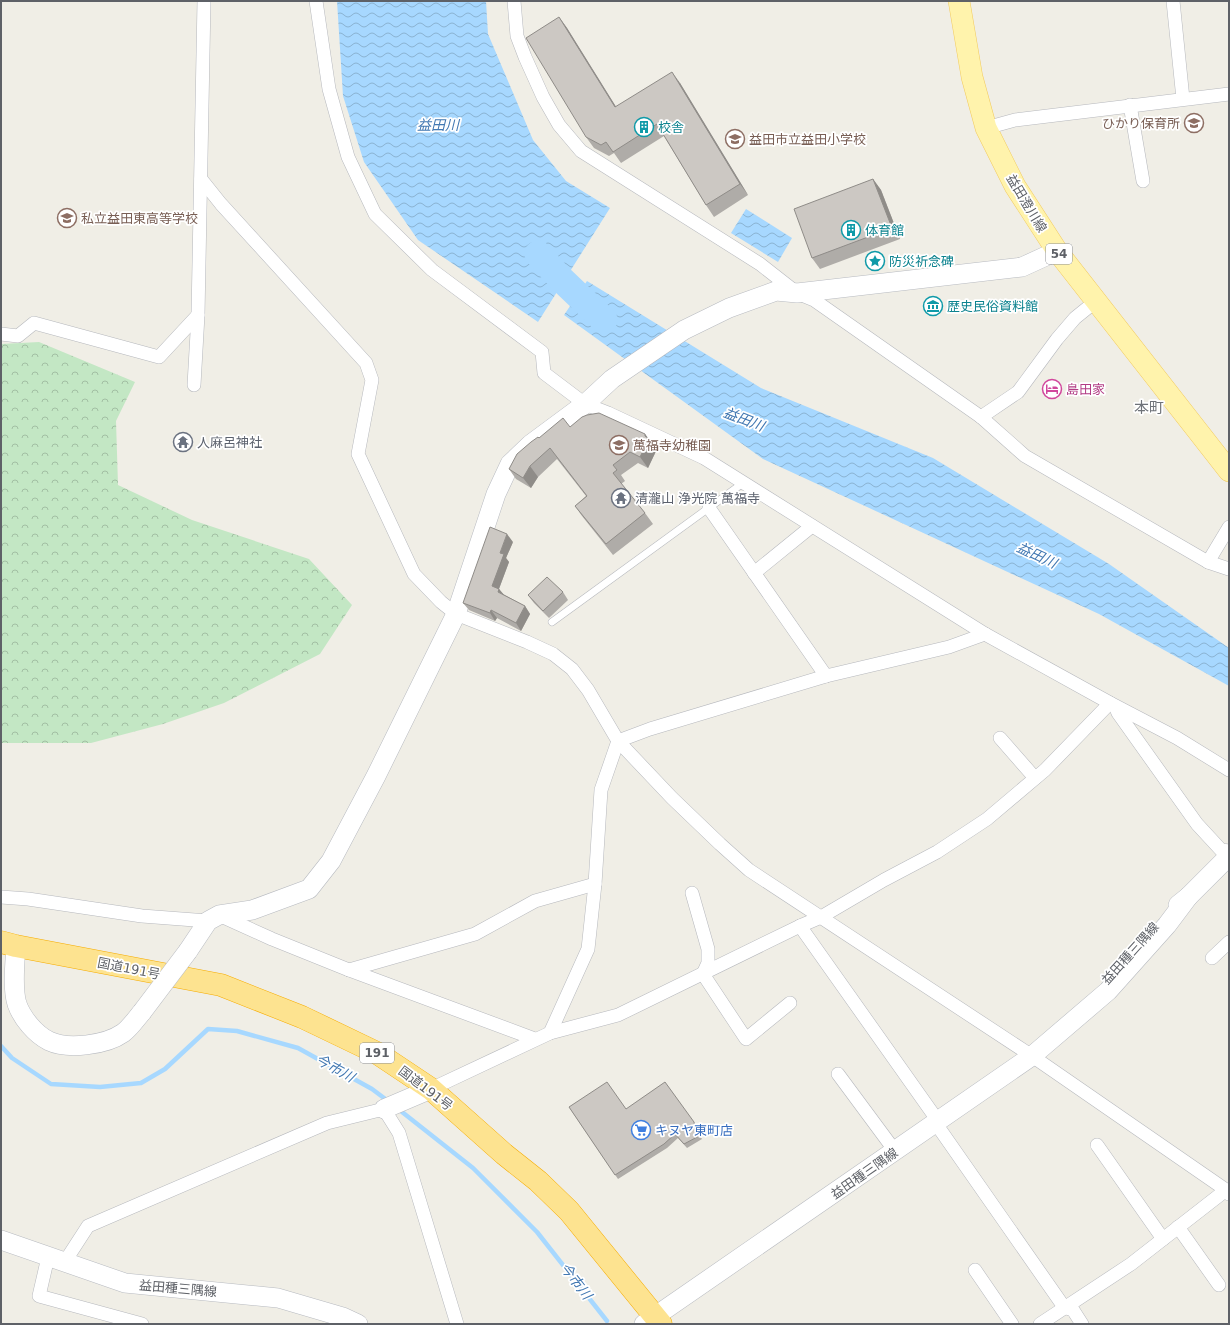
<svg xmlns="http://www.w3.org/2000/svg" width="1230" height="1325" viewBox="0 0 1230 1325" font-family="'DejaVu Sans','Noto Sans JP',sans-serif">
	<style>
		.forest { fill: url(#forest-crowns) }
		.water { fill: url(#water-waves) }
		.lines { fill: none; stroke-linecap: round; stroke-linejoin: round }
		.stream { stroke: #a7d8ff; stroke-width: 4.5 }
		.river { stroke: #a7d8ff; stroke-width: 27 }
		.lane-casing { stroke: #b6b8bd; stroke-width: 8 }
		.street-casing { stroke: #b6b8bd; stroke-width: 14 }
		.secondary-casing { stroke: #b7bac0; stroke-width: 20 }
		.primary-casing { stroke: #f2ca5e; stroke-width: 22 }
		.highway-casing { stroke: #f6ac00; stroke-width: 23 }
		.lane { stroke: #fff; stroke-width: 7 }
		.street { stroke: #fff; stroke-width: 13 }
		.secondary { stroke: #fff; stroke-width: 19 }
		.primary { stroke: #fff3ac; stroke-width: 21 }
		.highway { stroke: #fde390; stroke-width: 22 }
		.secondary-bridge-casing { stroke: #b7bac0; stroke-width: 20; stroke-linecap: butt }
		.secondary-bridge { stroke: #fff; stroke-width: 19 }
		.wall { fill: #afaca8 }
		.shaded-wall { fill: #8f8c88 }
		.building { fill: #ccc8c3; stroke: #8f8c88 }
		.labels { text-anchor: middle; stroke-width: 3.5; stroke-linejoin: round; paint-order: stroke }
		.shield { fill: #fff; stroke: #8e9095; stroke-width: 1 }
		.shield-label { font-size: 12px; font-weight: bold; fill: #5e6167 }
		.education-label { font-size: 13px; fill: #785e54; stroke: #fff; text-anchor: start }
		.culture-label { font-size: 13px; fill: #0d838f; stroke: #fff; text-anchor: start }
		.street-label { font-size: 13px; fill: #5e6167; stroke: #fff }
		.hotel-label { font-size: 13px; fill: #b23c85; stroke: #fff; text-anchor: start }
		.worship-label { font-size: 13px; fill: #5b616d; stroke: #fff; text-anchor: start }
		.shop-label { font-size: 13px; fill: #366cbe; stroke: #fff; text-anchor: start }
		.water-label { font-size: 14px; font-style: italic; fill: #4278b2; stroke: #fff }
		.quarter-label { font-size: 15px; fill: #6f7379; stroke: #fff }
	</style>
	<defs>
		<pattern id="forest-crowns" width="20" height="18" patternUnits="userSpaceOnUse"><rect width="20" height="18" fill="#c3e7c4"/><path d="M2 6a3 3 0 1 1 6 0M12 15a3 3 0 1 1 6 0" fill="none" stroke="#a2bfa3"/></pattern>
		<pattern id="water-waves" width="16" height="10" patternUnits="userSpaceOnUse"><rect width="16" height="10" fill="#a7d8ff"/><path d="M0 5q4-4 8 0t8 0" fill="none" stroke="#8bb3d2"/></pattern>
	</defs>
	<rect width="100%" height="100%" fill="#f0eee6"/>
	<polygon class="forest" points="39,342 135,382 116,421 118,485 192,520 309,559 352,605 320,654 224,703 163,724 91,743 1,743 1,344"/>
	<g class="water">
		<polygon points="337,1 486,1 488,34 533,140 566,181 610,208 538,322 418,240 364,162 343,96"/>
		<polygon points="746,209 792,238 778,262 731,233"/>
		<polygon points="587,281 761,388 933,458 1109,564 1229,648 1229,686 1099,614 763,459 564,315"/>
	</g>
	<g class="lines">
		<g class="stream">
			<polyline points="1,1046 12,1058 51,1084 100,1087 141,1083 165,1069 208,1029 237,1031 298,1048 372,1089 388,1101"/>
			<polyline points="397,1108 473,1168 537,1232 607,1321"/>
		</g>
		<polyline class="river" points="538,254 560,278 604,320"/>
		<defs>
			<polyline id="lane" points="552,622 743,483"/>
			<g id="street">
				<polyline points="316,1 329,89 348,157 375,214 432,270 542,352 544,373 585,404 608,413 704,458 985,634 1110,703 1177,738 1229,770"/>
				<polyline points="514,1 517,36 525,57 543,97 559,125 581,151 760,264 797,293 814,300 981,417 1025,456 1208,562 1229,569"/>
				<polyline points="1173,1 1183,99"/>
				<polyline points="1130,105 1143,181"/>
				<polyline points="986,128 1015,120 1229,94"/>
				<polyline points="201,179 221,204 366,363 372,380 358,454 414,574 441,602 456,614 527,642 553,654 572,669 588,690 618,741 672,798 720,844 749,870 1032,1056 1226,1190 1229,1194"/>
				<polyline points="1,334 18,336 34,323 159,357 198,315"/>
				<polyline points="194,385 198,315 204,1"/>
				<polyline points="981,417 1018,392 1057,339 1075,318 1096,301"/>
				<polyline points="709,508 826,676"/>
				<polyline points="1208,562 1229,527"/>
				<polyline points="754,573 812,526"/>
				<polyline points="1115,706 1118,713 1197,824 1221,850 1229,851"/>
				<polyline points="1000,738 1035,778"/>
				<polyline points="618,741 650,729 826,676 949,647 985,634"/>
				<polyline points="692,893 708,949 708,963 703,974 746,1039 790,1003"/>
				<polyline points="1,897 28,899 142,916 208,921"/>
				<polyline points="219,915 272,939 349,970 475,934 535,901 595,884"/>
				<polyline points="800,926 938,1121 939,1128 1064,1307 1073,1310 1082,1324"/>
				<polyline points="1212,958 1229,942"/>
				<polyline points="349,970 535,1039"/>
				<polyline points="550,1033 588,949 595,884 601,790 618,741"/>
				<polyline points="838,1074 895,1151"/>
				<polyline points="431,1089 550,1033 618,1015 800,926 821,917 884,880 937,852 987,819 1045,770 1110,703"/>
				<polyline points="1097,1145 1163,1239"/>
				<polyline points="1178,1227 1219,1285"/>
				<polyline points="48,1257 39,1296 142,1324"/>
				<polyline points="64,1263 88,1226 327,1123 384,1109 399,1133 457,1324"/>
				<polyline points="975,1270 1012,1324"/>
				<polyline points="1040,1324 1131,1264 1226,1190"/>
			</g>
			<g id="secondary">
				<polyline points="1178,905 1188,897 1229,856"/>
				<path d="M16,946C15,962 12,988 17,1004C22,1018 35,1034 49,1041C68,1050 106,1045 123,1033C130,1028 136,1019 142,1012"/>
				<polyline points="188,951 208,921 219,915 252,910 309,889 331,861 376,776 456,614 496,494 510,464 531,444 585,404 612,379 684,330 729,308 776,291 797,293 1022,267 1057,251"/>
				<polyline points="384,1109 431,1089"/>
				<polyline points="1,1240 125,1283 278,1298 343,1317 358,1324"/>
				<polyline points="644,1324 1032,1056 1108,991 1167,925 1188,897"/>
			</g>
			<polyline id="primary" points="959,1 972,77 986,128 1015,186 1057,251 1229,471"/>
			<polyline id="highway" points="1,942 16,946 221,985 302,1017 377,1053 431,1089 504,1154 538,1181 569,1211 661,1324"/>
		</defs>
		<use href="#lane" class="lane-casing"/>
		<use href="#street" class="street-casing"/>
		<use href="#secondary" class="secondary-casing"/>
		<use href="#primary" class="primary-casing"/>
		<use href="#highway" class="highway-casing"/>
		<use href="#lane" class="lane"/>
		<use href="#street" class="street"/>
		<use href="#secondary" class="secondary"/>
		<use href="#primary" class="primary"/>
		<use href="#highway" class="highway"/>
		<defs>
			<polyline id="secondary-bridge" points="142,1012 188,951"/>
		</defs>
		<use href="#secondary-bridge" class="secondary-bridge-casing"/>
		<use href="#secondary-bridge" class="secondary-bridge"/>
	</g>
	<g class="wall">
		<polygon points="559,17 567,28 616,107 680,83 748,195 714,217 706,205 664,136 621,163 614,153 609,156 594,148 586,137"/>
		<polygon points="873,179 881,190 900,239 820,269 812,258"/>
		<polygon points="570,427 648,438 657,449 648,468 638,463 621,475 625,481 621,484 645,513 653,524 613,555 582,516 575,506 586,496 557,459 538,477 531,488 516,479 509,469 539,438"/>
		<polygon points="513,542 506,558 509,562 499,589 503,594 525,606 530,614 521,631 497,618 495,621 469,610 463,603"/>
		<polygon points="563,592 568,600 549,618 534,603 528,595"/>
		<polygon points="569,1107 626,1109 696,1126 698,1133 702,1139 687,1148 678,1138 667,1148 618,1179"/>
	</g>
	<g class="shaded-wall">
		<polygon points="559,17 567,28 623,118 615,107"/>
		<polygon points="672,72 680,83 748,195 740,184"/>
		<polygon points="873,179 881,190 900,239 892,228"/>
		<polygon points="645,434 657,449 648,468 640,457"/>
		<polygon points="530,466 538,477 531,488 523,478"/>
		<polygon points="507,534 513,542 506,558 509,562 497,594 492,586 500,553"/>
		<polygon points="499,589 505,596 498,592"/>
		<polygon points="525,606 530,614 521,631 516,623"/>
		<polygon points="491,610 497,618 495,621 490,613"/>
		<polygon points="694,1122 696,1126 698,1133 695,1130"/>
	</g>
	<g class="building">
		<polygon points="559,17 615,107 672,72 740,184 706,205 657,124 613,152 606,142 601,145 586,137 526,38"/>
		<polygon points="873,179 892,228 812,258 794,209"/>
		<polygon points="599,413 645,434 645,436 649,439 640,457 630,452 613,465 617,470 613,473 645,513 606,544 575,506 587,496 550,448 530,466 523,478 509,469 517,454 531,442 538,437 539,438 563,418 570,427 582,417 587,415"/>
		<polygon points="490,527 507,534 500,553 504,554 492,586 499,589 498,592 525,606 516,623 491,610 490,613 463,603"/>
		<polygon points="547,577 563,592 543,611 528,595"/>
		<polygon points="607,1082 626,1109 665,1082 694,1122 695,1130 699,1136 684,1144 675,1134 664,1144 615,1175 569,1107"/>
	</g>
	<defs>
		<symbol id="school-ring" viewBox="-11 -11 22 22"><circle r="9.5" fill="#fff" stroke="#8d6e63" stroke-width="1.5"/><path d="M0-5L7-2L0 1L-7-2ZM-4 1L0 2.5L4 1V4Q0 6-4 4Z" fill="#8d6e63"/></symbol>
		<symbol id="building-ring" viewBox="-11 -11 22 22"><circle r="9.5" fill="#fff" stroke="#0f9aa8" stroke-width="1.5"/><path d="M-4-6H4V6H1V3H-1V6H-4ZM-2.5-4.3h1.7v1.8h-1.7ZM.8-4.3h1.7v1.8H.8ZM-2.5-1h1.7V.8h-1.7ZM.8-1h1.7V.8H.8Z" fill="#0f9aa8"/></symbol>
		<symbol id="sight-ring" viewBox="-11 -11 22 22"><circle r="9.5" fill="#fff" stroke="#0f9aa8" stroke-width="1.5"/><path d="M0-6L1.8-2.2L6-1.7L2.9 1.2L3.7 5.4L0 3.3L-3.7 5.4L-2.9 1.2L-6-1.7L-1.8-2.2Z" fill="#0f9aa8"/></symbol>
		<symbol id="museum-ring" viewBox="-11 -11 22 22"><circle r="9.5" fill="#fff" stroke="#0f9aa8" stroke-width="1.5"/><path d="M0-6L6-3V-2H-6V-3ZM-5-1h2V3h-2ZM-1-1h2V3h-2ZM3-1h2V3H3ZM-6 4H6V6H-6Z" fill="#0f9aa8"/></symbol>
		<symbol id="hotel-ring" viewBox="-11 -11 22 22"><circle r="9.5" fill="#fff" stroke="#d1479c" stroke-width="1.5"/><path d="M-6-4.5h1.5V1H6V5H4.5V3h-9V5H-6ZM-4 0a1.8 1.8 0 1 1 3.6 0ZM.5 0V-2.5h3Q6-2.5 6 0Z" fill="#d1479c"/></symbol>
		<symbol id="temple-ring" viewBox="-11 -11 22 22"><circle r="9.5" fill="#fff" stroke="#6b7280" stroke-width="1.5"/><path d="M0-6L5-2H3V0L6.5 2.5H4V6H1.5V3h-3V6H-4V2.5H-6.5L-3 0V-2H-5Z" fill="#6b7280"/></symbol>
		<symbol id="supermarket-ring" viewBox="-11 -11 22 22"><circle r="9.5" fill="#fff" stroke="#3f7fe0" stroke-width="1.5"/><path d="M-6-5.5h2.5l.6 2H6L4.5 2H-2.5L-4.4-4H-6ZM-1.5 3.2a1.3 1.3 0 1 0 .1 0ZM3 3.2a1.3 1.3 0 1 0 .1 0Z" fill="#3f7fe0"/></symbol>
	</defs>
	<g fill-rule="evenodd">
		<use href="#school-ring" x="1183" y="112" width="22" height="22"/>
		<use href="#building-ring" x="633" y="116" width="22" height="22"/>
		<use href="#school-ring" x="724" y="128" width="22" height="22"/>
		<use href="#school-ring" x="56" y="207" width="22" height="22"/>
		<use href="#building-ring" x="840" y="219" width="22" height="22"/>
		<use href="#sight-ring" x="864" y="250" width="22" height="22"/>
		<use href="#museum-ring" x="922" y="295" width="22" height="22"/>
		<use href="#hotel-ring" x="1041" y="378" width="22" height="22"/>
		<use href="#temple-ring" x="172" y="431" width="22" height="22"/>
		<use href="#school-ring" x="608" y="434" width="22" height="22"/>
		<use href="#temple-ring" x="610" y="487" width="22" height="22"/>
		<use href="#supermarket-ring" x="630" y="1119" width="22" height="22"/>
	</g>
	<g class="labels">
		<g class="shield">
			<rect x="1046" y="244" width="26" height="20" rx="3"/>
			<rect x="360" y="1043" width="34" height="20" rx="3"/>
		</g>
		<g class="shield-label">
			<text x="1059" y="258">54</text>
			<text x="377" y="1057">191</text>
		</g>
		<g class="education-label">
			<text x="1180" y="128" text-anchor="end">ひかり保育所</text>
			<text x="749" y="144">益田市立益田小学校</text>
			<text x="81" y="223">私立益田東高等学校</text>
			<text x="633" y="450">萬福寺幼稚園</text>
		</g>
		<g class="culture-label">
			<text x="658" y="132">校舎</text>
			<text x="865" y="235">体育館</text>
			<text x="889" y="266">防災祈念碑</text>
			<text x="947" y="311">歴史民俗資料館</text>
		</g>
		<g class="street-label">
			<text transform="translate(1027 203) rotate(59)" y="5">益田澄川線</text>
			<text transform="translate(1130 953) rotate(-48)" y="5">益田種三隅線</text>
			<text transform="translate(129 968) rotate(11)" y="5">国道191号</text>
			<text transform="translate(426 1088) rotate(37)" y="5">国道191号</text>
			<text transform="translate(864 1173) rotate(-35)" y="5">益田種三隅線</text>
			<text transform="translate(178 1288) rotate(5)" y="5">益田種三隅線</text>
		</g>
		<g class="hotel-label">
			<text x="1066" y="394">島田家</text>
		</g>
		<g class="worship-label">
			<text x="197" y="447">人麻呂神社</text>
			<text x="635" y="503">清瀧山 浄光院 萬福寺</text>
		</g>
		<g class="shop-label">
			<text x="655" y="1135">キヌヤ東町店</text>
		</g>
		<g class="water-label">
			<text x="438" y="130">益田川</text>
			<text transform="translate(744 419) rotate(21)" y="5">益田川</text>
			<text transform="translate(1037 555) rotate(25)" y="5">益田川</text>
			<text transform="translate(335 1068) rotate(29)" y="5">今市川</text>
			<text transform="translate(576 1281) rotate(52)" y="5">今市川</text>
		</g>
		<g class="quarter-label">
			<text x="1149" y="413">本町</text>
		</g>
	</g>
	<rect width="1230" height="1325" fill="none" stroke="#5e6167" stroke-width="4"/>
</svg>
